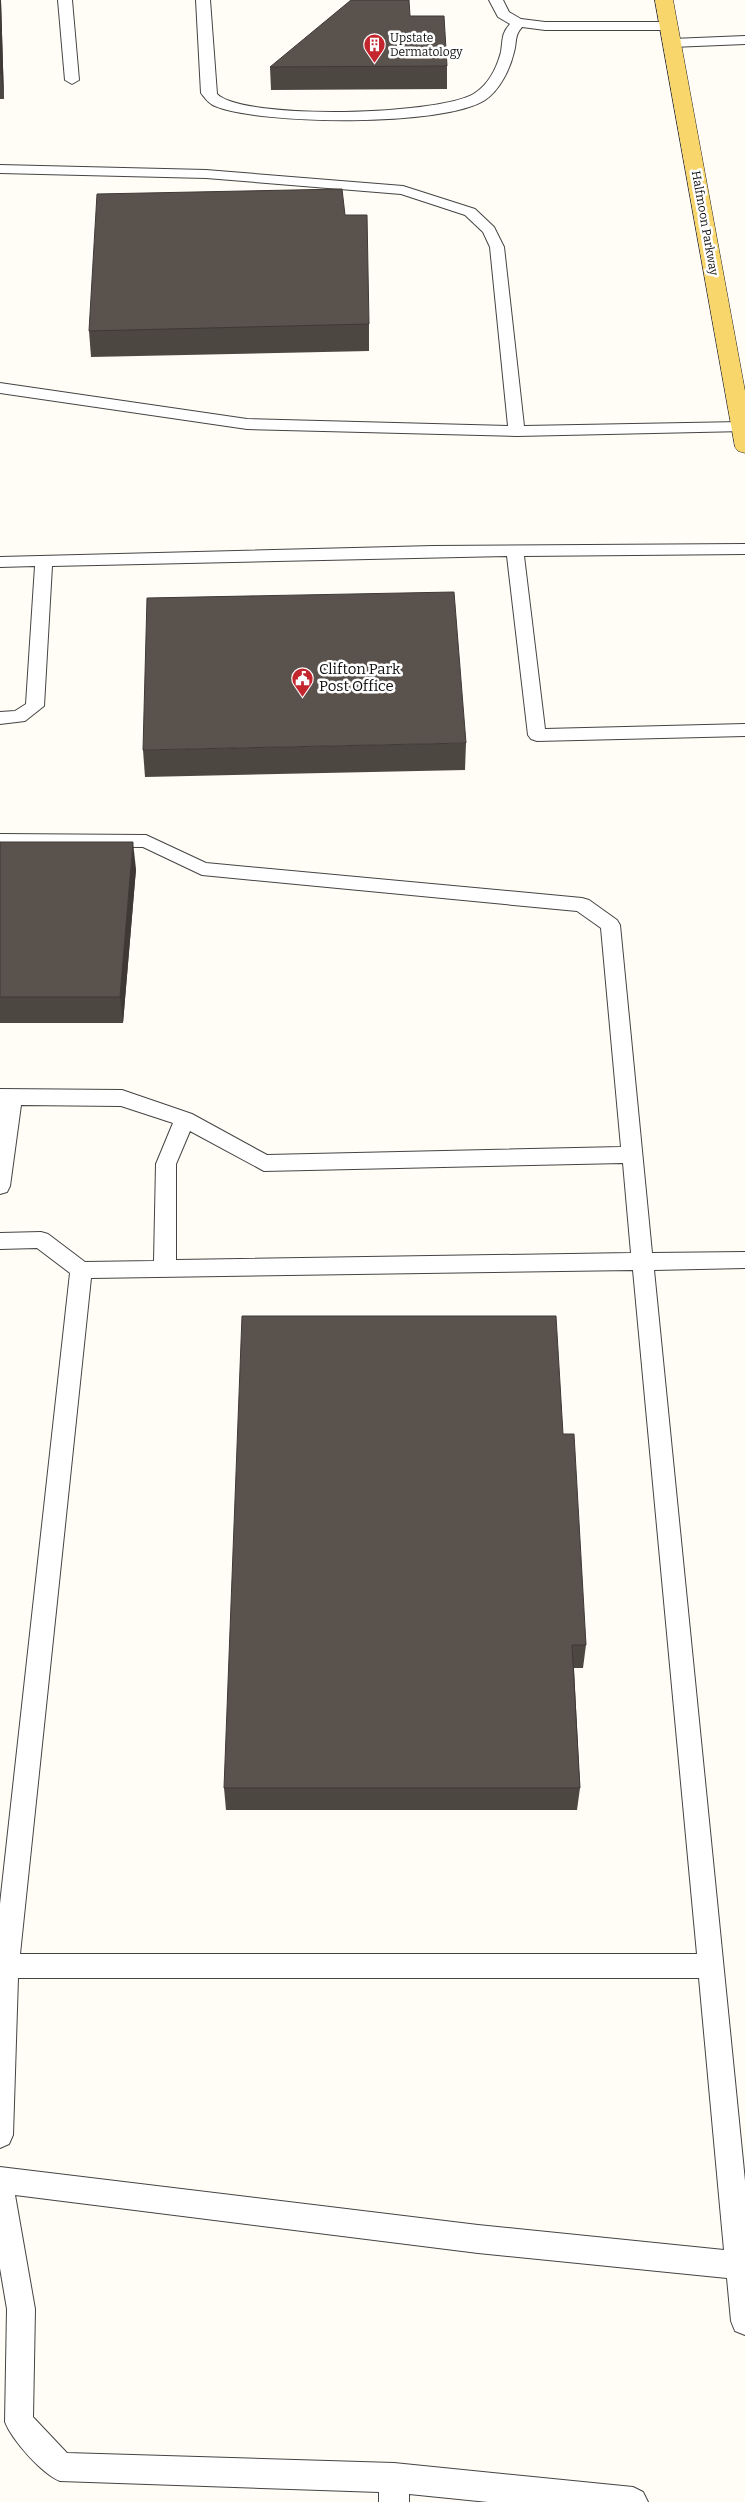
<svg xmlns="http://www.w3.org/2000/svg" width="745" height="2502" viewBox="0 0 745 2502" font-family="Bitter,serif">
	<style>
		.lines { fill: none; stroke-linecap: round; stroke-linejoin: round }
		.service-casing { stroke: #444; stroke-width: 2 }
		.primary-casing { stroke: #222; stroke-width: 1 }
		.service { fill: #fff; fill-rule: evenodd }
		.primary { fill: #f9d66b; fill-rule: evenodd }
		.wall { fill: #4d4742 }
		.shaded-wall { fill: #3f3936 }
		.building { fill: #5a524d; stroke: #3f3936 }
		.labels { text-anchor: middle; stroke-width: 5; stroke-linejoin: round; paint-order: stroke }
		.far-poi-label { font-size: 12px; fill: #111; stroke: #fff; text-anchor: start }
		.far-street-label { font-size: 12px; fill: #111; stroke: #fff }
		.poi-label { font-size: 15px; fill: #111; stroke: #fff; text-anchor: start }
	</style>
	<rect width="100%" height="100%" fill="#fffdf5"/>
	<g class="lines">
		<defs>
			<g id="service">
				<polygon points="58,0 72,0 79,80 72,84 65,80"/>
				<path d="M196,0H210L217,94C245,121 443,115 475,93C489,84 497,67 501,52C503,40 501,34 510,24L498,17L489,0H503L509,12L521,19L545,22H669L676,26L669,30H545L522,27C514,36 517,42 514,52C510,69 500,90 485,100C444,127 260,125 215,106C209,104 205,98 201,93Z"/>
				<polygon points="745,36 745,44 672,47 665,43 672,39"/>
				<polygon points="0,165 206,170 403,186 475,209 494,227 504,247 524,426 741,422 745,423 745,431 517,436 247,429 0,393 0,383 247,419 508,426 490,247 483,232 465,215 401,194 206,178 0,173"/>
				<polygon points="745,544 745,554 524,556 545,729 745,724 745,736 537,741 531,739 528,735 507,556 52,566 44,706 25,721 0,724 0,712 15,711 26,704 35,566 0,567 0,557 433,546"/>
				<path d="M0,834L146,835L206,863L582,898L589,900L617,920L620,925L652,1253L745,1252V1268L654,1270L745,2181V2335L735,2331L731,2321L727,2278L478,2253L15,2195L35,2309L33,2417L67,2453L394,2463L633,2487L643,2492L648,2502H488L409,2494V2502H379V2492L60,2481C42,2474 12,2440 5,2422L7,2309L0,2268V2167L478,2225L724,2250L699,1978H18L13,2135L9,2144L0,2148V1904L70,1273L37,1248L0,1249V1233L41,1232L48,1234L85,1262L154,1261L156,1164L173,1123L121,1106L21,1105L10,1186L7,1192L0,1194V1089L122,1090L192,1114L267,1155L621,1147L601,928L577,911L202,875L143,847L0,846ZM190,1131L264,1171L623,1163L631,1253L176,1260V1164ZM633,1270L697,1954H20L91,1278Z"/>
			</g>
			<polygon id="primary" points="655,0 673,0 745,391 745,453 738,451 735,447"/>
		</defs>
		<use href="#service" class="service-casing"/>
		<use href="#primary" class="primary-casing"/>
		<use href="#service" class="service"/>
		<use href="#primary" class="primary"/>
	</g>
	<g class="wall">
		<polygon points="0,0 1,0 4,99 0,99"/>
		<polygon points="410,16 447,66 447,89 271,90 270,67"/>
		<polygon points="345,215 369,324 369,351 91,357 89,331"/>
		<polygon points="466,743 465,770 145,777 143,750"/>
		<polygon points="0,842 136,869 123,1023 0,1023"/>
		<polygon points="563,1434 586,1645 583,1668 574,1668 580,1788 577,1810 226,1810 224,1788"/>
	</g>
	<g class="shaded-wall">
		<polygon points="0,0 1,0 4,99 1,73"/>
		<polygon points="133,842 136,869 123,1023 120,997"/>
	</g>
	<g class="building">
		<polygon points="351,0 409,0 410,16 444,16 447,66 270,67"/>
		<polygon points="0,28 1,73 0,74"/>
		<polygon points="342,189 345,215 367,215 369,324 89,331 97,194"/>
		<polygon points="454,592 466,743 143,750 147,598"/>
		<polygon points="0,842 133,842 120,997 0,997"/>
		<polygon points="242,1316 556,1316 563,1434 574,1434 586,1645 572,1645 580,1788 224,1788"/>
	</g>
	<defs>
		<symbol id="building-pin" viewBox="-11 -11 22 30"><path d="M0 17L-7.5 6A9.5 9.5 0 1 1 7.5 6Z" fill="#c4262e" stroke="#fff"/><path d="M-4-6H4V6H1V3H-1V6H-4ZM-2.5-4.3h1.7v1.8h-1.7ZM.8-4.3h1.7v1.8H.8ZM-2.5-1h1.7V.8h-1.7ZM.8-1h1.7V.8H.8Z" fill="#fff"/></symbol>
		<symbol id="civic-pin" viewBox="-11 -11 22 30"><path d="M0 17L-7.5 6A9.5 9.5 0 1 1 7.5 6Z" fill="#c4262e" stroke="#fff"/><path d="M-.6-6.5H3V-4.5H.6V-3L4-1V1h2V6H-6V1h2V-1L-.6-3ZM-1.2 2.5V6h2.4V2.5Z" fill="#fff"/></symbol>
	</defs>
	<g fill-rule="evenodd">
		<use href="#building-pin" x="362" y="32" width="25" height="34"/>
		<use href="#civic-pin" x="290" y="666" width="25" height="34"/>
	</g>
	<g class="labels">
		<g class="far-poi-label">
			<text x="390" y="42">Upstate<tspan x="390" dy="14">Dermatology</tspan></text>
		</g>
		<g class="far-street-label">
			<text transform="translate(705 223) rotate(80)" y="4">Halfmoon Parkway</text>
		</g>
		<g class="poi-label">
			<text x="319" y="674">Clifton Park<tspan x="319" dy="17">Post Office</tspan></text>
		</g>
	</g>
</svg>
